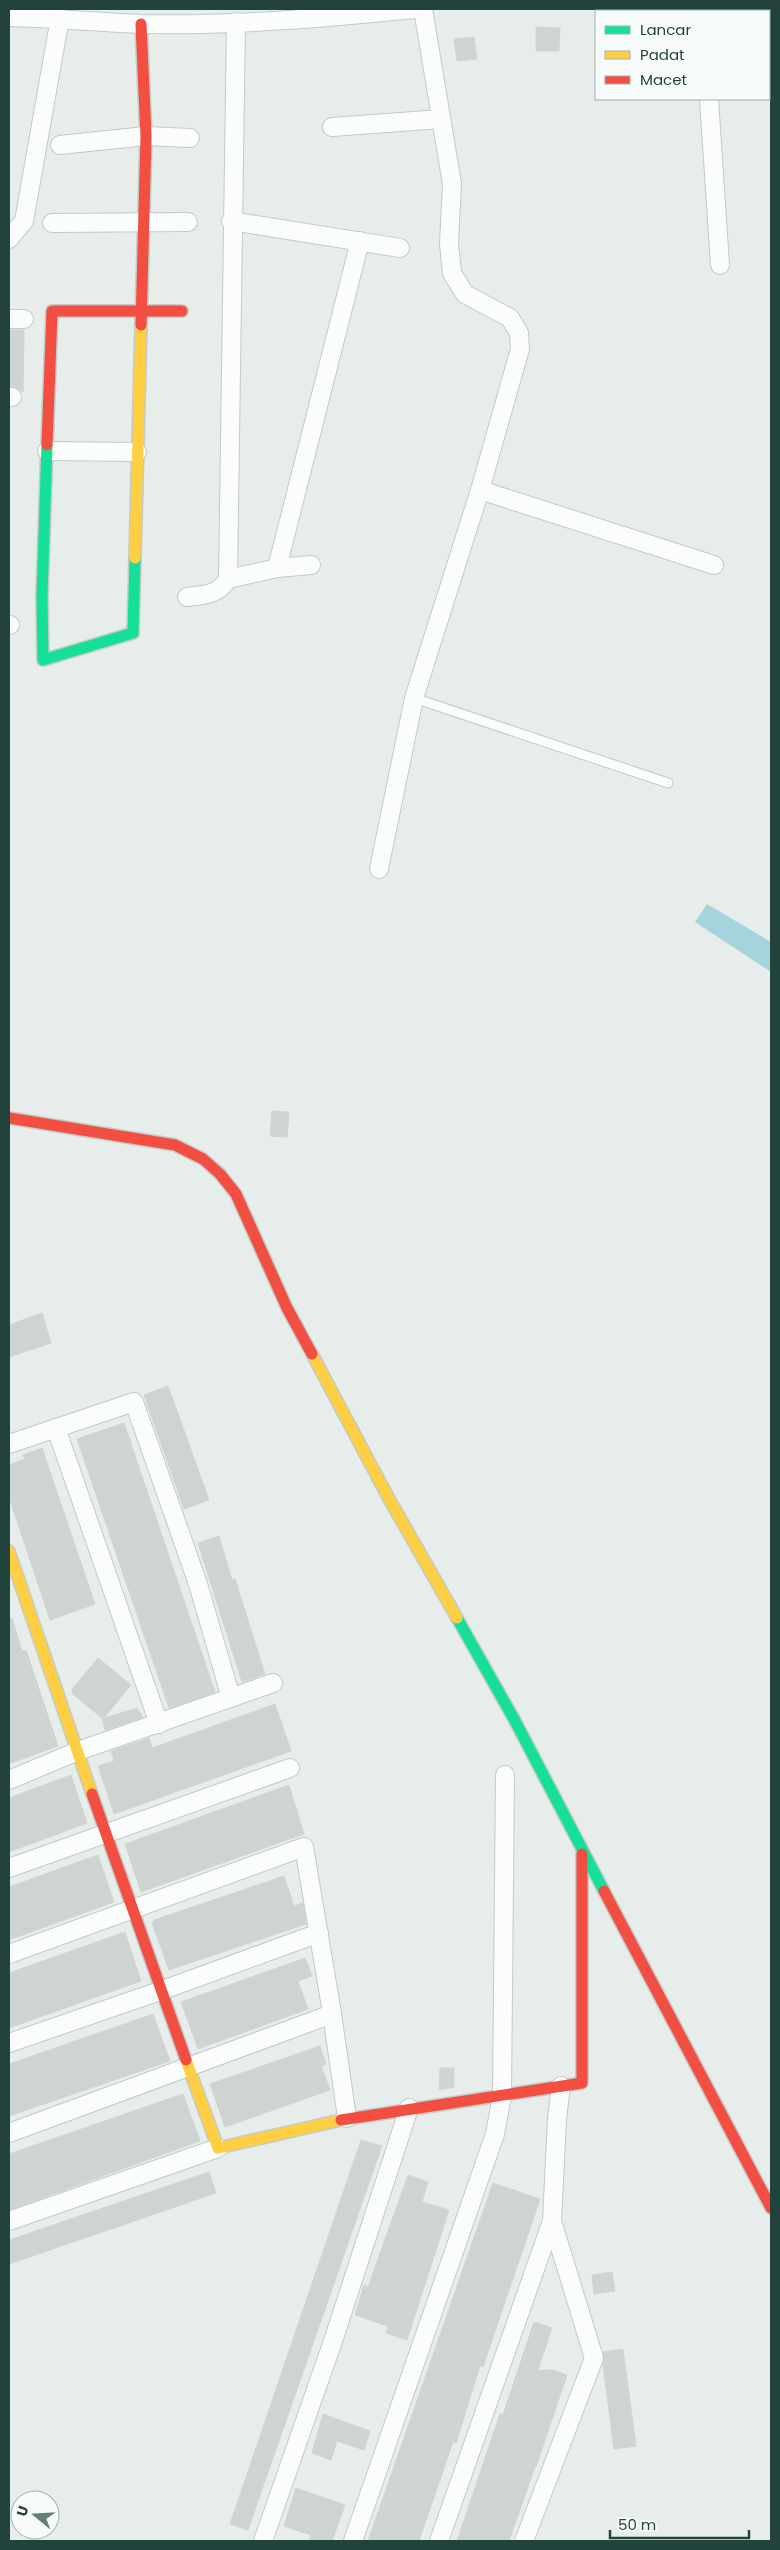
<svg xmlns="http://www.w3.org/2000/svg" width="780" height="2550" viewBox="0 0 780 2550" font-family="Poppins,sans-serif">
	<style>
		.water { fill: #a6d4dd }
		.building { fill: #ced4d2; stroke: #d0d6d3 }
		.lines { fill: none; stroke-linecap: round; stroke-linejoin: round }
		.lane-casing { stroke: #c4cac8; stroke-width: 11 }
		.street-casing { stroke: #c4cac8; stroke-width: 20 }
		.fast-casing { stroke: #c3cbc8; stroke-width: 14 }
		.slow-casing { stroke: #c3cbc8; stroke-width: 14 }
		.jam-casing { stroke: #c3cbc8; stroke-width: 14 }
		.lane { stroke: #fbfcfc; stroke-width: 9 }
		.street { stroke: #fbfcfc; stroke-width: 18 }
		.fast { stroke: #16e098; stroke-width: 11 }
		.slow { stroke: #ffcf43; stroke-width: 11 }
		.jam { stroke: #f24e42; stroke-width: 11 }
	</style>
	<rect width="100%" height="100%" fill="#e7edea"/>
	<polygon class="water" points="707,904 771,942 771,972 695,922"/>
	<g class="building">
		<polygon points="536,27 560,28 559,51 536,51"/>
		<polygon points="474,37 477,59 457,61 454,39"/>
		<polygon points="9,330 24,330 23,392 17,388 9,386"/>
		<polygon points="272,1111 289,1112 287,1137 270,1136"/>
		<polygon points="42,1313 51,1343 9,1357 9,1325"/>
		<polygon points="168,1386 209,1500 184,1509 144,1395"/>
		<polygon points="124,1423 215,1692 169,1708 77,1439"/>
		<polygon points="42,1448 95,1604 50,1620 9,1497 9,1465 25,1459 23,1455"/>
		<polygon points="219,1536 232,1580 235,1579 265,1674 242,1682 198,1543"/>
		<polygon points="9,1618 12,1618 22,1651 26,1650 58,1746 11,1763 9,1755"/>
		<polygon points="98,1658 131,1685 104,1718 137,1708 143,1717 105,1730 102,1718 73,1694 72,1689"/>
		<polygon points="275,1704 291,1751 114,1814 98,1766 114,1761 111,1751 149,1738 152,1748"/>
		<polygon points="71,1775 87,1823 9,1852 9,1798"/>
		<polygon points="289,1785 304,1834 141,1892 125,1844"/>
		<polygon points="98,1855 114,1902 9,1940 9,1887"/>
		<polygon points="284,1876 294,1906 303,1903 306,1924 169,1970 152,1923 154,1920"/>
		<polygon points="125,1932 141,1981 9,2028 9,1973"/>
		<polygon points="305,1958 312,1976 298,1981 308,2009 198,2049 181,2002"/>
		<polygon points="153,2014 170,2061 9,2116 9,2064"/>
		<polygon points="320,2046 326,2064 321,2066 330,2090 225,2127 210,2084"/>
		<polygon points="440,2068 454,2068 454,2087 439,2090"/>
		<polygon points="183,2094 200,2141 9,2210 9,2154"/>
		<polygon points="361,2140 382,2146 248,2530 230,2524"/>
		<polygon points="209,2172 216,2193 9,2264 9,2240"/>
		<polygon points="408,2175 428,2182 422,2202 449,2210 407,2340 386,2333 388,2326 355,2315 364,2285 368,2287"/>
		<polygon points="493,2183 540,2199 483,2367 480,2366 456,2443 453,2442 419,2541 368,2541"/>
		<polygon points="612,2272 615,2291 594,2294 592,2275"/>
		<polygon points="534,2322 552,2328 538,2370 553,2370 567,2375 536,2467 535,2467 509,2541 457,2541 500,2414 503,2415"/>
		<polygon points="623,2349 636,2446 614,2449 603,2365 603,2352"/>
		<polygon points="323,2414 370,2431 364,2450 337,2441 331,2460 312,2453"/>
		<polygon points="296,2488 345,2505 332,2541 309,2541 311,2535 284,2526"/>
	</g>
	<g class="lines">
		<defs>
			<polyline id="lane" points="414,698 668,783"/>
			<g id="street">
				<polyline points="669,9 681,11"/>
				<path d="M9,17C53,18 97,22 141,24C232,26 324,18 414,9"/>
				<polyline points="769,30 771,30"/>
				<polyline points="709,99 720,265"/>
				<polyline points="332,127 441,119"/>
				<polyline points="60,145 146,136 190,138"/>
				<polyline points="231,221 400,248"/>
				<polyline points="52,223 188,222"/>
				<polyline points="9,239 24,221 60,18"/>
				<polyline points="9,319 24,319"/>
				<polyline points="9,397 12,397"/>
				<polyline points="47,451 137,452"/>
				<polyline points="480,490 714,565"/>
				<polyline points="277,568 360,241"/>
				<polyline points="228,579 277,568 311,565"/>
				<path d="M187,597C205,595 218,595 228,579L236,22"/>
				<polyline points="9,625 10,625"/>
				<polyline points="379,869 414,698 480,490 520,349 519,333 510,318 465,294 452,273 449,244 452,184 423,9"/>
				<polyline points="56,1428 159,1724"/>
				<polyline points="9,1444 134,1402 198,1584 231,1698"/>
				<polyline points="9,1780 78,1751 273,1683"/>
				<polyline points="9,1868 290,1768"/>
				<polyline points="9,1954 304,1847 331,2007 347,2118"/>
				<polyline points="9,2043 160,1991 319,1933"/>
				<polyline points="9,2133 332,2014"/>
				<polyline points="9,2221 218,2148"/>
				<polyline points="263,2541 333,2341 409,2108"/>
				<polyline points="353,2541 495,2134 502,2096 505,1775"/>
				<polyline points="439,2541 552,2221"/>
				<polyline points="524,2541 594,2358 552,2221 557,2119 561,2086"/>
			</g>
			<g id="fast">
				<polyline points="47,445 42,596 43,660 133,633 135,558"/>
				<polyline points="457,1618 514,1719 604,1891"/>
			</g>
			<g id="slow">
				<polyline points="135,558 141,325"/>
				<polyline points="312,1354 388,1497 457,1618"/>
				<polyline points="9,1551 92,1794"/>
				<polyline points="186,2060 218,2148 341,2120"/>
			</g>
			<g id="jam">
				<polyline points="141,24 146,136 141,325"/>
				<polyline points="47,445 52,311 182,311"/>
				<polyline points="9,1118 175,1145 203,1159 220,1174 236,1194 287,1308 312,1354"/>
				<polyline points="92,1794 186,2060"/>
				<polyline points="604,1891 771,2208"/>
				<polyline points="341,2120 582,2083 582,1854"/>
			</g>
		</defs>
		<use href="#lane" class="lane-casing"/>
		<use href="#street" class="street-casing"/>
		<use href="#fast" class="fast-casing"/>
		<use href="#slow" class="slow-casing"/>
		<use href="#jam" class="jam-casing"/>
		<use href="#lane" class="lane"/>
		<use href="#street" class="street"/>
		<use href="#fast" class="fast"/>
		<use href="#slow" class="slow"/>
		<use href="#jam" class="jam"/>
	</g>
	<rect width="780" height="2550" fill="none" stroke="#22433b" stroke-width="20"/>
	<rect x="595" y="10" width="175" height="90" fill="#f6fbf9" stroke="#a1b1ad"/>
	<rect x="605" y="26" width="25" height="8" fill="#16e098" stroke="#a1b1ad"/>
	<text x="640" y="35" font-size="15" fill="#22433b">Lancar</text>
	<rect x="605" y="51" width="25" height="8" fill="#ffcf43" stroke="#a1b1ad"/>
	<text x="640" y="60" font-size="15" fill="#22433b">Padat</text>
	<rect x="605" y="76" width="25" height="8" fill="#f24e42" stroke="#a1b1ad"/>
	<text x="640" y="85" font-size="15" fill="#22433b">Macet</text>
	<g transform="translate(35 2515) rotate(288)"><circle r="24" fill="#f6fbf9" stroke="#a1b1ad"/>
	<path d="M0-4L9 19L0 12L-9 19Z" fill="#677e78"/>
	<text y="-8" font-size="14" font-weight="bold" text-anchor="middle" fill="#22433b">U</text>
	</g>
	<path d="M610 2530v8h139v-8" fill="none" stroke="#22433b" stroke-width="2.5"/>
	<text x="618" y="2530" font-size="15" fill="#22433b" stroke="#f6fbf9" stroke-width="4" paint-order="stroke">50 m</text>
</svg>
